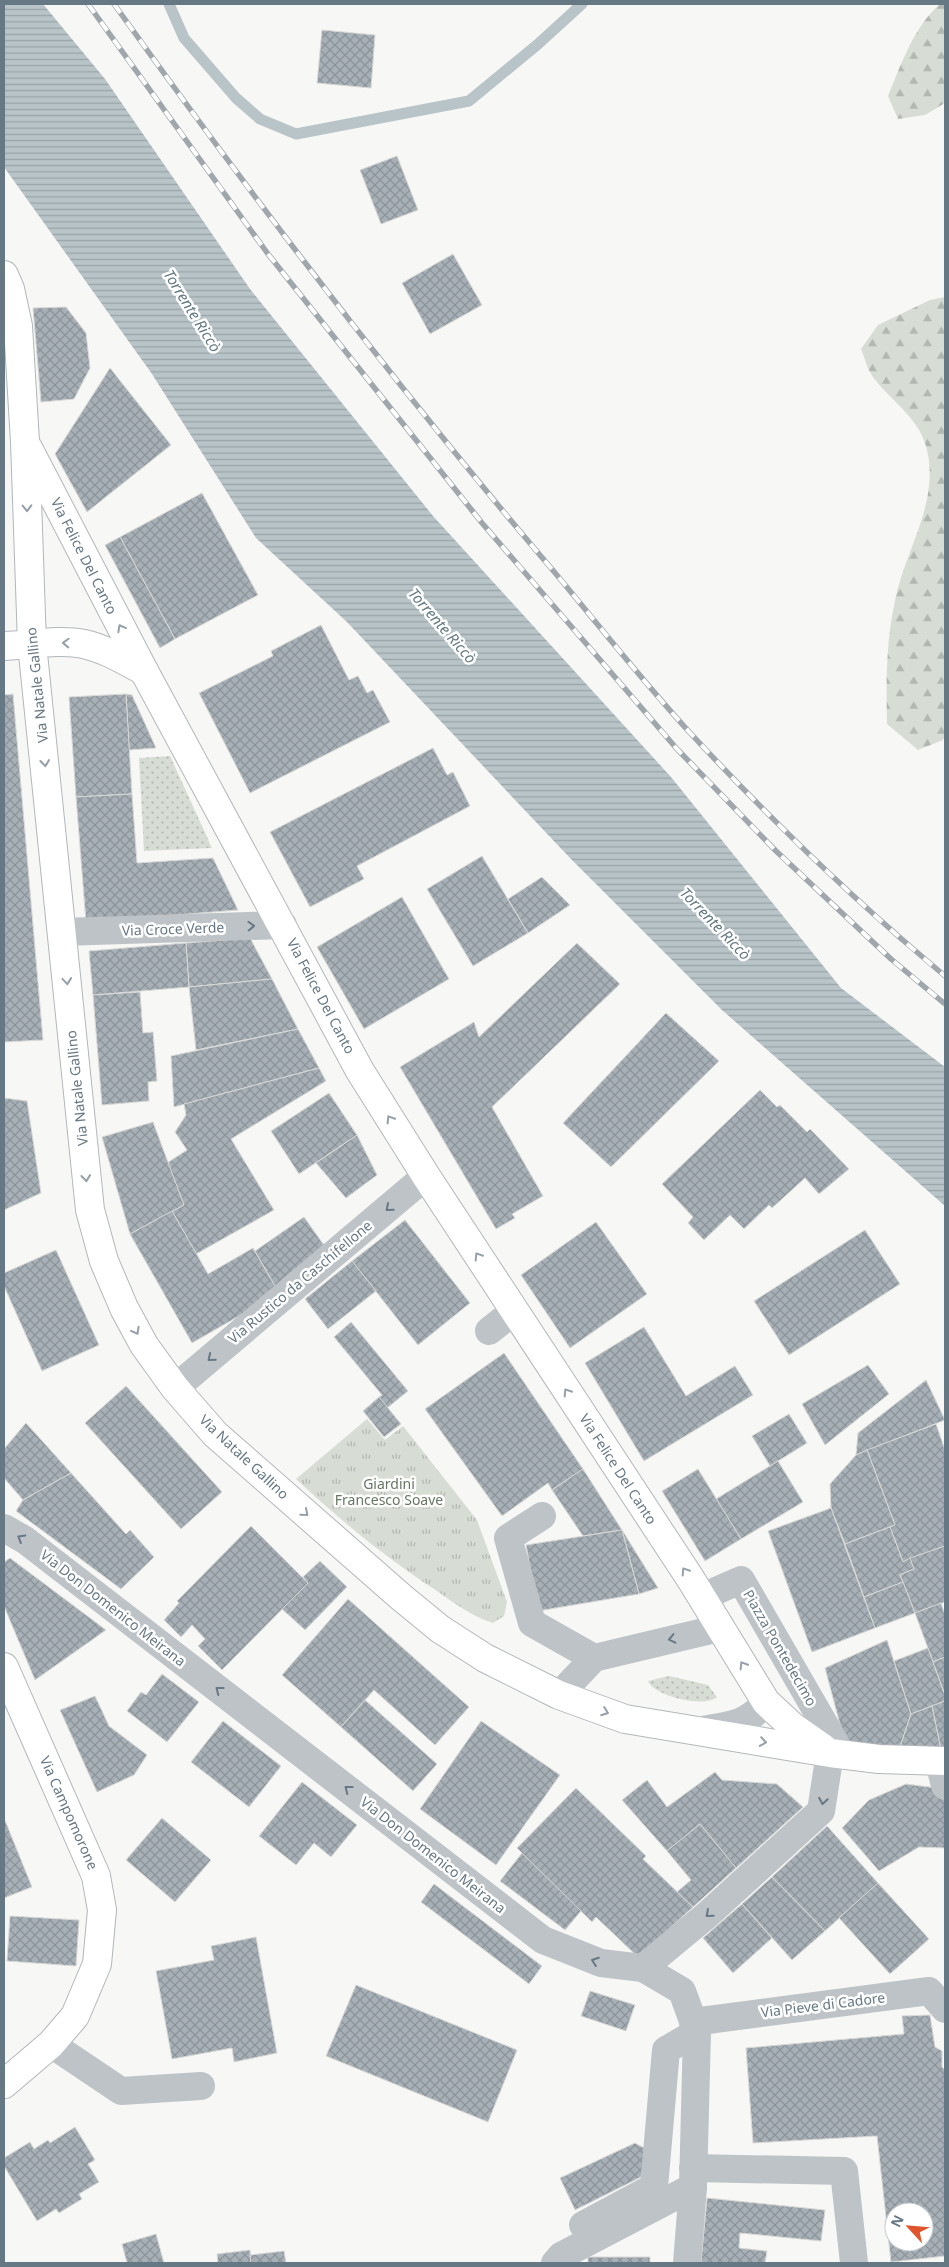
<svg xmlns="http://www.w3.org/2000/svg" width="949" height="2267" viewBox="0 0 949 2267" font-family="'Noto Sans',sans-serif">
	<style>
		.grass { fill: url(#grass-dots) }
		.forest { fill: url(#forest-firs) }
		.park { fill: url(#park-tufts) }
		.water { fill: url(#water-rules) }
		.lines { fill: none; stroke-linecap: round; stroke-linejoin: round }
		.stream { stroke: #b8c4c8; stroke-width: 11 }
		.building { fill: url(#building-cross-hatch); stroke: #d9d9d7; fill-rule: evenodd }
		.major-casing { stroke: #b2b7bb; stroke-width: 30 }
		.minor { stroke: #bec3c7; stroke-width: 28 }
		.major { stroke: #fff; stroke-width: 28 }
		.rail-casing { stroke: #a0a7ac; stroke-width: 5.5 }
		.rail { stroke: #fff; stroke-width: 4; stroke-dasharray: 11; stroke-linecap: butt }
		.oneway { stroke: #95a0aa }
		.oneway2 { stroke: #677885 }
		.labels { text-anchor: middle; stroke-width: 5; stroke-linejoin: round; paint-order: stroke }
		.street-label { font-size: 14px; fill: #677885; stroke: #fff }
		.park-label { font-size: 14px; fill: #667762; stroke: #fff }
		.water-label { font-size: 15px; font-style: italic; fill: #637981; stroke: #fff }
	</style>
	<defs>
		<pattern id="grass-dots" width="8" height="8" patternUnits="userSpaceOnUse" patternTransform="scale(1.25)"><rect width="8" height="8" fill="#d7dcd4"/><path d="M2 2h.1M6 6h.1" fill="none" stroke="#b2b7b2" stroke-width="1.8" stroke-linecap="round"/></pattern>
		<pattern id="forest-firs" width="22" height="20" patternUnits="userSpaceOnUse" patternTransform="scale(1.25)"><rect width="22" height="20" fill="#d7dcd4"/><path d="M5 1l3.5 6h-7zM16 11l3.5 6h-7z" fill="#b2b7b2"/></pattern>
		<pattern id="park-tufts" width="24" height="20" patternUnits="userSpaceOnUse" patternTransform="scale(1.25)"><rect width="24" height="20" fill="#d7dcd4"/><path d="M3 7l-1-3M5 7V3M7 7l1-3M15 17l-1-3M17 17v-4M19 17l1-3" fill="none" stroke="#b2b7b2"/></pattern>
		<pattern id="water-rules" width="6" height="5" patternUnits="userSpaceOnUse" patternTransform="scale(1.25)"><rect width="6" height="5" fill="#b8c4c8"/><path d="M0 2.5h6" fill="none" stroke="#99a4a8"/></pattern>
		<pattern id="building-cross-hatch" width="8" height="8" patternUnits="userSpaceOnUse" patternTransform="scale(1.25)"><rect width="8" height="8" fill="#a7b0b6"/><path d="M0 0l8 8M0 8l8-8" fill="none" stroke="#8c949a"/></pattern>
	</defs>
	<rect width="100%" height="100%" fill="#f7f7f5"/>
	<g class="grass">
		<polygon points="170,756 212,848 144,851 139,758"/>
		<path d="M669,1676L708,1685L717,1697C705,1708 655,1697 648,1681Z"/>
	</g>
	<g class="forest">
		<path d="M940,4H945V103L925,115L898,119L888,96C902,63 913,28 940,4Z"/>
		<path d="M945,297V735L943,740L918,750L887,724C886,676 886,635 898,588C911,540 940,497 926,446C918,417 890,400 873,377C867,369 865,358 861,349L878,325L930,300Z"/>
	</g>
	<path class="park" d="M367,1419L385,1440L403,1426L477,1520L507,1602L504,1616L493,1623C472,1616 455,1604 437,1591C386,1558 340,1520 296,1479Z"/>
	<polygon class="water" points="4,4 43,4 105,79 250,289 433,516 671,777 841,988 945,1067 945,1206 722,1010 570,858 347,622 256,538 152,374 4,167"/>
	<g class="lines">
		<polyline class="stream" points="169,4 184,38 236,98 260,119 296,134 469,101 537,45 582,4"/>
	</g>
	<g class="building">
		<polygon points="322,30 375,35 371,88 317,83"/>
		<polygon points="397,156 418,210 381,224 360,170"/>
		<polygon points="453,254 482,305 430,334 402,283"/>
		<polygon points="66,307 86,333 90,368 74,399 41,402 33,308"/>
		<polygon points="110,368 171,445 87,512 55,454"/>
		<polygon points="202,493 258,595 175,639 120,537"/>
		<polygon points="120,537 175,639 160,648 105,545"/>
		<polygon points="321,625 349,680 358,676 367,693 373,690 390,722 250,793 199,693 273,656 271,651"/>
		<polygon points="13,694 43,1040 4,1042 4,695"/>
		<polygon points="126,694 132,695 156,748 129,750"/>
		<polygon points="126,694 132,794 76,797 69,697"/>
		<polygon points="433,748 447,775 453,772 470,806 357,866 364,879 310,907 270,832"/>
		<polygon points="132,794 137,863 213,858 238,910 86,922 76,797"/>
		<polygon points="482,856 528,933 473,966 427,889"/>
		<polygon points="542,877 570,905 528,933 508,899"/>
		<polygon points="402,897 449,979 364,1029 317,947"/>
		<polygon points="250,938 272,979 189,987 186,943"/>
		<polygon points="186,943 189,987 93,995 89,951"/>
		<polygon points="577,943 620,984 492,1107 543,1196 512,1214 515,1218 496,1229 400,1067 474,1022 479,1037"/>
		<polygon points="272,979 298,1029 196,1050 189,987"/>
		<polygon points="140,992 143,1033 153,1032 157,1081 148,1082 149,1101 102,1105 93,995"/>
		<polygon points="666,1013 719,1061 611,1167 563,1123"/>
		<polygon points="298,1029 319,1068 174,1107 171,1056"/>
		<polygon points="319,1068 326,1081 231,1139 274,1210 196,1254 172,1211 184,1205 167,1163 187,1150 175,1132 186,1115 184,1104"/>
		<polygon points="760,1090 777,1107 780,1105 807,1132 810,1129 849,1169 819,1194 805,1178 772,1208 769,1205 744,1229 730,1215 704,1240 688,1223 693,1217 662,1184"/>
		<polygon points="329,1093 357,1135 299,1174 271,1131"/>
		<polygon points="4,1098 27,1101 41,1193 4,1210"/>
		<polygon points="153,1122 184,1205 130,1234 102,1137"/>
		<polygon points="357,1135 377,1175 346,1198 316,1163"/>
		<polygon points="172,1211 208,1274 253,1248 279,1293 192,1343 130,1234"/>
		<polygon points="304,1217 326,1248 279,1293 255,1251"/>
		<polygon points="405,1220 470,1303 418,1345 352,1261"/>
		<polygon points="596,1222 647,1294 570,1348 521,1275"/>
		<polygon points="865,1230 900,1284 789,1355 754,1301"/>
		<polygon points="56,1250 99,1345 42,1371 4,1286 4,1273"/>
		<polygon points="352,1261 376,1291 328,1329 305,1299"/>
		<polygon points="351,1322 408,1391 387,1408 379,1397 382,1395 334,1337"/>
		<polygon points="644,1327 686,1396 735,1366 753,1395 644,1461 585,1363"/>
		<polygon points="504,1353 583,1469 552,1490 548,1483 502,1516 425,1409"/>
		<polygon points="868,1365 889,1394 825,1445 802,1404"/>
		<polygon points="926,1380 945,1420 856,1455 858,1433"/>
		<polygon points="126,1386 222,1492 181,1529 85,1423"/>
		<polygon points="379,1397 401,1424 384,1437 363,1411"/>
		<polygon points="789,1414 807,1443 770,1466 752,1436"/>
		<polygon points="26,1423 71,1473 23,1500 4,1478 4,1449"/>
		<polygon points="936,1424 945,1450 945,1546 903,1562 890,1527 895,1525 867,1450"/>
		<polygon points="867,1450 895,1525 845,1544 831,1508 830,1484 856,1455"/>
		<polygon points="778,1461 803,1502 741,1539 716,1499"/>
		<polygon points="583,1469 613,1516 622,1530 583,1536 552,1490"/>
		<polygon points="698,1469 741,1539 705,1561 662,1491"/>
		<polygon points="71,1473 126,1534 130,1530 154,1557 121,1589 16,1511 23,1500"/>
		<polygon points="831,1508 875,1628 812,1652 768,1531"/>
		<polygon points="251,1526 308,1583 222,1670 198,1646 205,1639 192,1625 181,1637 164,1620 179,1603 177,1601"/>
		<polygon points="890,1527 903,1562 910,1558 914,1569 900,1575 903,1582 864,1597 845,1544"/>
		<polygon points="622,1530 658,1588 639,1594"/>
		<polygon points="622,1530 639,1594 538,1611 526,1545"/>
		<polygon points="945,1546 945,1602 915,1613 900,1575 914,1569 910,1558"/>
		<polygon points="10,1558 106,1630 35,1680 4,1606 4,1562"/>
		<polygon points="320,1561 347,1587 305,1630 282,1609 308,1583 303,1577"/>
		<polygon points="903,1582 915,1613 875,1628 864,1597"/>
		<polygon points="348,1599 469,1707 435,1745 374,1690 341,1727 282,1675"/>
		<polygon points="941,1603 945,1615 945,1657 933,1662 915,1613"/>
		<polygon points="887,1640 911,1714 900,1747 845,1743 825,1668"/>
		<polygon points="928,1648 945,1695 945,1701 911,1714 894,1661"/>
		<polygon points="945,1657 945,1695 933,1662"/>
		<polygon points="162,1674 199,1702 167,1742 127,1711 141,1692 146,1695"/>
		<polygon points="95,1696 109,1726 147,1755 134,1775 97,1792 60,1710"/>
		<polygon points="365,1700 437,1764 413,1791 341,1727"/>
		<polygon points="945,1701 945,1750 941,1750 932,1706"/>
		<polygon points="932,1706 941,1750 900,1747 911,1714"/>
		<polygon points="223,1721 281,1766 249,1807 191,1762"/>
		<polygon points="481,1721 560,1775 496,1865 420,1809"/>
		<polygon points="715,1772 722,1780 777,1784 803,1807 736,1868 700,1824 667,1851 622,1800 647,1780 667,1807"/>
		<polygon points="302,1782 357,1825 331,1857 314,1843 296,1865 259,1836"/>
		<polygon points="906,1784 945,1789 945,1848 919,1847 879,1871 842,1828 869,1800"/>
		<polygon points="576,1788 646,1856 643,1859 693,1907 638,1957 596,1917 592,1922 517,1848"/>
		<polygon points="4,1818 32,1887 4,1898"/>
		<polygon points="162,1818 211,1860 175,1902 126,1860"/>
		<polygon points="700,1824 736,1868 693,1907 677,1892 691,1880 667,1851"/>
		<polygon points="827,1826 878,1883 825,1931 772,1877"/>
		<polygon points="522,1853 581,1911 565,1930 500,1881"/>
		<polygon points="772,1877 825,1931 792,1960 742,1904"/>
		<polygon points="878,1883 929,1939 890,1974 839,1918"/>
		<polygon points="434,1884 542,1966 529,1984 421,1902"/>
		<polygon points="742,1904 772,1938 733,1973 703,1938"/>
		<polygon points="10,1916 79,1920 76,1966 7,1961"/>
		<polygon points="256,1937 277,2053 234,2062 232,2048 172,2059 156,1971 214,1960 211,1946"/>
		<polygon points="356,1985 517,2050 488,2122 326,2056"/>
		<polygon points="590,1991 635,2005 626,2031 581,2016"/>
		<path d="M930,2015L935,2047L942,2051V2067L945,2070V2256L891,2262L877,2136L753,2143L746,2048L904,2034L902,2016ZM894,2212H924V2242H894Z"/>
		<polygon points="75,2127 95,2160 88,2164 99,2182 79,2194 82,2199 59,2213 56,2209 37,2221 4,2166 4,2158 30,2142 34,2149 48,2140 50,2143"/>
		<polygon points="635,2143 646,2149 641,2177 575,2210 560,2178"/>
		<polygon points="707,2198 825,2210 821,2241 740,2233 739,2248 767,2251 765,2263 701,2263"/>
		<polygon points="156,2234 164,2263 127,2263 122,2244"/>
		<polygon points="250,2250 251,2263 218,2263 217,2254"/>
		<polygon points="284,2251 286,2263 251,2263 250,2255"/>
		<rect x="588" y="2257" width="62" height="6"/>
	</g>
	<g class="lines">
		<defs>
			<g id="major">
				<polyline points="4,275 10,289 18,326 25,442 32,644 90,1210 104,1261 124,1308 144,1345 175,1388 215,1434 401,1597 440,1629 485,1658 559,1695 625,1719 830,1753 879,1759 945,1761"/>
				<polyline points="28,448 144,671 360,1071 426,1176 690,1578 766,1702 793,1727 823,1748"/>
				<path d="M4,646C30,645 59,639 84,644C106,649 125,661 144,671"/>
				<polyline points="4,1667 96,1876 102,1910 97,1964 75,2016 51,2044 4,2084"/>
			</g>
		</defs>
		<use href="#major" class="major-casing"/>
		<g class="minor">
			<polyline points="62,932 283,925"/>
			<polyline points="489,1331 514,1311"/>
			<polyline points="175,1388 426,1176"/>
			<polyline points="542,1516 508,1538 532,1623 594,1658"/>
			<polyline points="4,1528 25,1540 543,1940 601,1963 643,1968 707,1915 821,1811 830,1753"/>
			<polyline points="702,1597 741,1580 841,1753"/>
			<polyline points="559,1695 594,1658 720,1628"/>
			<path d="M702,1730C730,1725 747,1725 766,1702"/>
			<polyline points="939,1761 945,1786"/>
			<polyline points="643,1968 682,1991 697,2032 693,2187 687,2263"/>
			<polyline points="693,2022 929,1991 945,2009"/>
			<polyline points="51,2044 121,2091 201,2086"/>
			<polyline points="693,2168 844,2171 854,2263"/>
			<polyline points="583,2225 654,2187 666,2050 697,2032"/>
			<polyline points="555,2263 561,2256 693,2187"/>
		</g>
		<use href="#major" class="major"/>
		<defs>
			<g id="rail">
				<polyline points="88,4 268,254 482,523 677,749 776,851 891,959 945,1004"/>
				<path d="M114,4C254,200 400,391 556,574C601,628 645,684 693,736C772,821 856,902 945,976"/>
			</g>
		</defs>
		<use href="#rail" class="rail-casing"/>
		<use href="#rail" class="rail"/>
	</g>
	<defs><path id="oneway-chevron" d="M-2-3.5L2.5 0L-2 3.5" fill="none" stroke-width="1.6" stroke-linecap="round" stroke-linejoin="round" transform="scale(1.25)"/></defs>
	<g class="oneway">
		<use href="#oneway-chevron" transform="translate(27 508) rotate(89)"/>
		<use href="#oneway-chevron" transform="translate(121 628) rotate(-118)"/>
		<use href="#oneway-chevron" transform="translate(66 643) rotate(-178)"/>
		<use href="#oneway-chevron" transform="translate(45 763) rotate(84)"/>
		<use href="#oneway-chevron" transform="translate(67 981) rotate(85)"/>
		<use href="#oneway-chevron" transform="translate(390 1119) rotate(-122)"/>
		<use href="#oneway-chevron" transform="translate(86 1178) rotate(84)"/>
		<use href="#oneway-chevron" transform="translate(478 1256) rotate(-123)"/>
		<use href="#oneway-chevron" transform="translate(136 1331) rotate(61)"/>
		<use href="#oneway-chevron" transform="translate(567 1392) rotate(-123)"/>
		<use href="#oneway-chevron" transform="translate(305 1513) rotate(41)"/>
		<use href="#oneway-chevron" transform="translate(685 1571) rotate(-123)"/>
		<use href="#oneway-chevron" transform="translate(743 1665) rotate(-122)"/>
		<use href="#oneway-chevron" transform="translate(605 1712) rotate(20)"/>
		<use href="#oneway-chevron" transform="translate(763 1742) rotate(9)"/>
	</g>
	<g class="oneway2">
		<use href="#oneway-chevron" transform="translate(251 926) rotate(-2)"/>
		<use href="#oneway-chevron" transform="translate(389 1208) rotate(140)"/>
		<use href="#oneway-chevron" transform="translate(211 1358) rotate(140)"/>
		<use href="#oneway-chevron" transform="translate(21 1538) rotate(-149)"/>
		<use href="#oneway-chevron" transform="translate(672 1639) rotate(167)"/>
		<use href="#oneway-chevron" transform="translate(219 1690) rotate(-142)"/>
		<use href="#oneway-chevron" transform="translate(348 1789) rotate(-142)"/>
		<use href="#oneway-chevron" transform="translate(823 1801) rotate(99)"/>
		<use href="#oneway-chevron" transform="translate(709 1914) rotate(139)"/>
		<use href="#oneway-chevron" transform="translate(595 1961) rotate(-160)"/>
	</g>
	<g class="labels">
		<g class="street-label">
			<text transform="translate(84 556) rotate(63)" y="5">Via Felice Del Canto</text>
			<text transform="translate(37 685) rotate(-96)" y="5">Via Natale Gallino</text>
			<text transform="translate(173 929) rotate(-2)" y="5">Via Croce Verde</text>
			<text transform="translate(321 996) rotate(62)" y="5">Via Felice Del Canto</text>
			<text transform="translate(77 1088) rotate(-96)" y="5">Via Natale Gallino</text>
			<text transform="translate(300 1282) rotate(-40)" y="5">Via Rustico da Caschifellone</text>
			<text transform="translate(244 1457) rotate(43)" y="5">Via Natale Gallino</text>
			<text transform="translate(618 1469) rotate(57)" y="5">Via Felice Del Canto</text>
			<text transform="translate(113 1608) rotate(38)" y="5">Via Don Domenico Meirana</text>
			<text transform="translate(780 1648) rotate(60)" y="5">Piazza Pontedecimo</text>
			<text transform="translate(69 1813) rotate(66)" y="5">Via Campomorone</text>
			<text transform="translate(433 1855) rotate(38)" y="5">Via Don Domenico Meirana</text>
			<text transform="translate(823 2005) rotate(-7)" y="5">Via Pieve di Cadore</text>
		</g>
		<g class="park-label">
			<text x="389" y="1489">Giardini<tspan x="389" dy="16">Francesco Soave</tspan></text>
		</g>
		<g class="water-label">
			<text transform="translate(192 311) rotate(58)" y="5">Torrente Riccò</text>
			<text transform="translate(442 626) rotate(49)" y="5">Torrente Riccò</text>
			<text transform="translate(715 924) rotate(46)" y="5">Torrente Riccò</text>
		</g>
	</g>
	<rect width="949" height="2267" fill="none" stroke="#677885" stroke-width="10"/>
	<g transform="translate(909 2227) rotate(296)"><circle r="24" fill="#ffffff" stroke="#c2c9ce"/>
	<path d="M0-4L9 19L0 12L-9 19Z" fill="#e0552c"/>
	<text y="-8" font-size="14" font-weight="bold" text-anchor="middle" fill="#677885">N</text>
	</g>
</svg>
